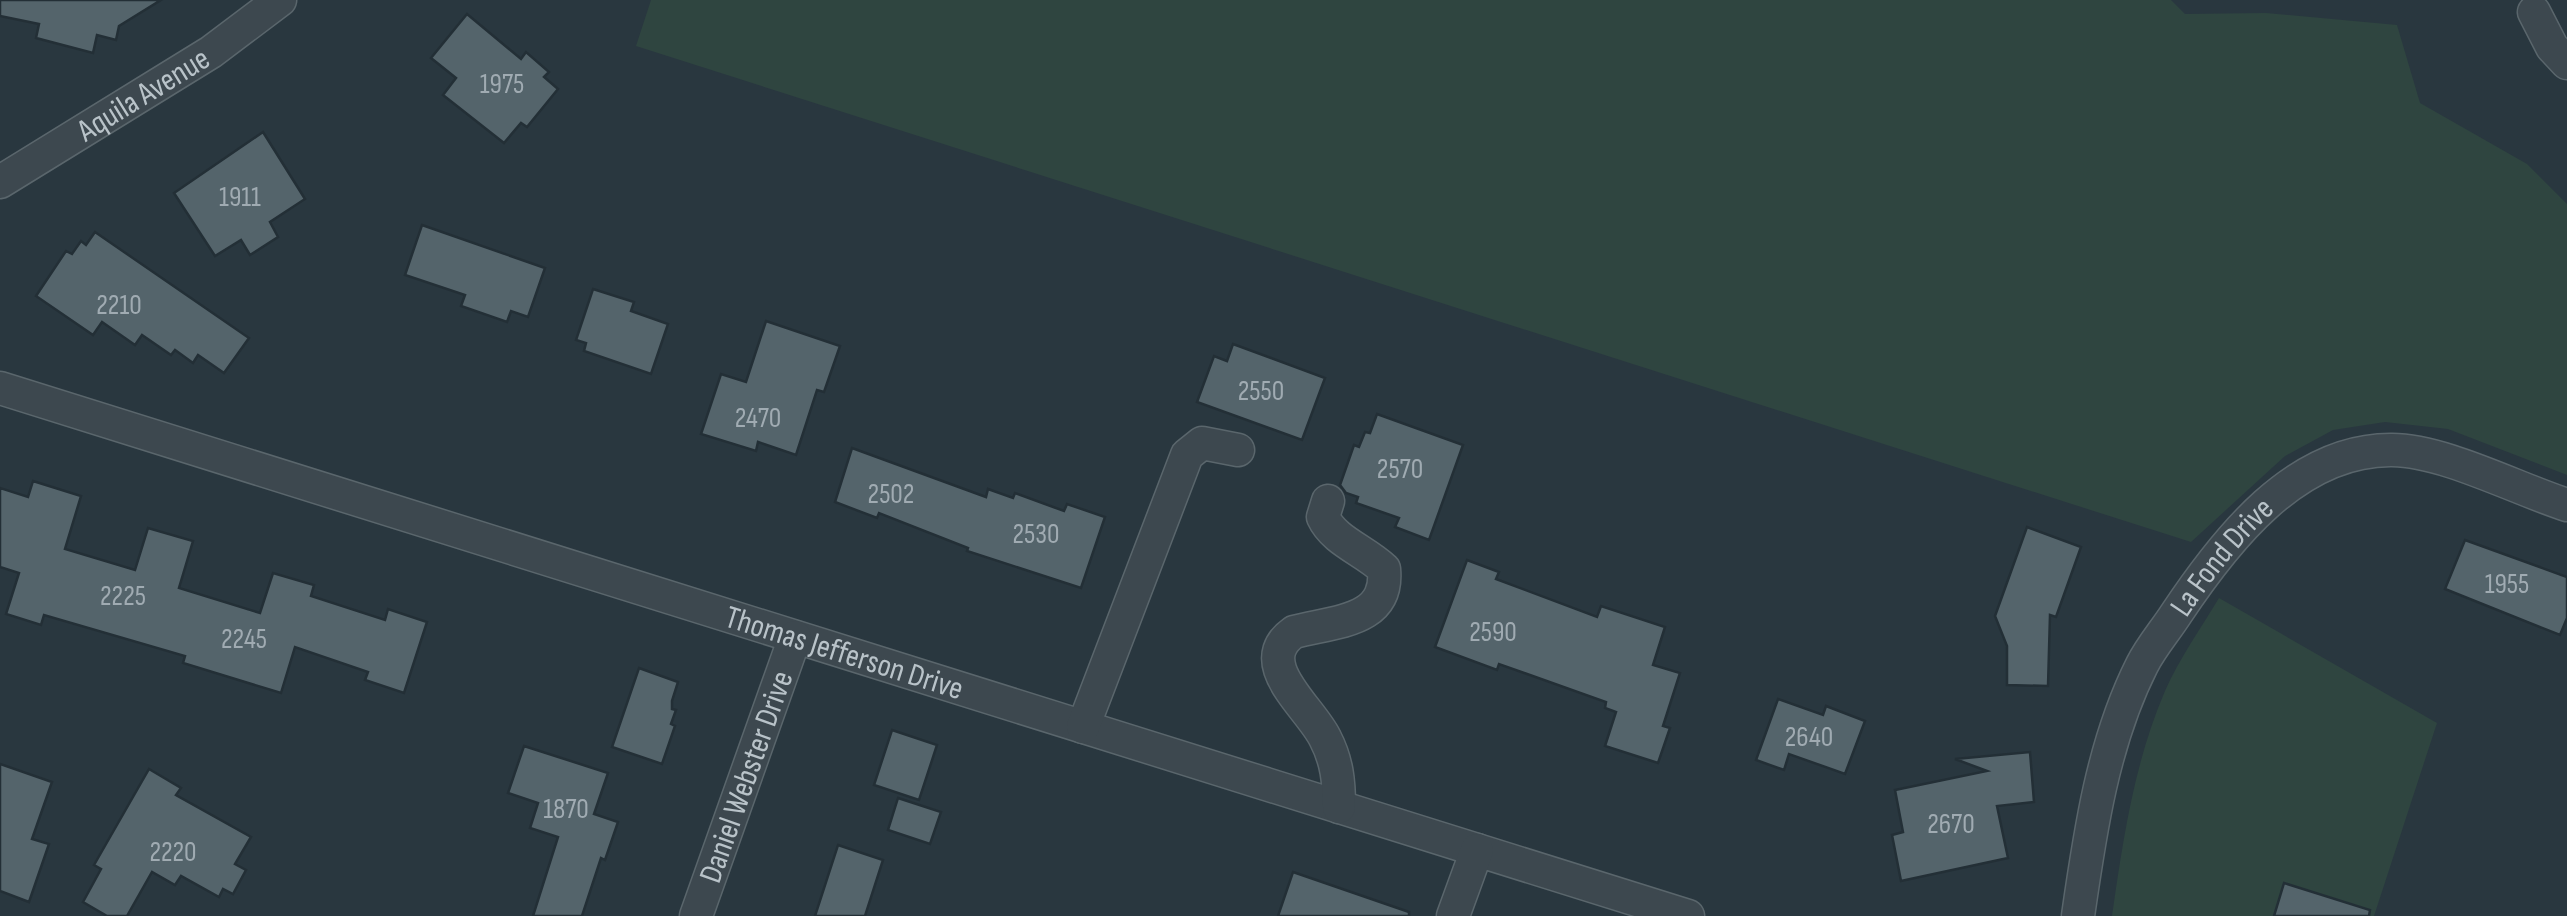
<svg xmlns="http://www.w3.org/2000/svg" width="2567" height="916" viewBox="0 0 2567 916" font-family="'Sofia Sans Condensed',sans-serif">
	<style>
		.green { fill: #2f4540 }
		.building { fill: #54646b; stroke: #232f36; stroke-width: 2.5 }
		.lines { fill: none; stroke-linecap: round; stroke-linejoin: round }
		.minor-casing { stroke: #5a666c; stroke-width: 35 }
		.minor { stroke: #3d484f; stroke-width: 32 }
		.labels { text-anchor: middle; stroke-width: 10; stroke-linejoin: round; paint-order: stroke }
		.number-label { font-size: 28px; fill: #a0abb2 }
		.street-label { font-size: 32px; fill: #b9c3c9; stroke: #212d34 }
	</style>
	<rect width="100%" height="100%" fill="#29373f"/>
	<g class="green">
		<polygon points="651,0 2171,0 2185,14 2266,13 2397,25 2420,103 2527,164 2567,204 2567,475 2448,429 2385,422 2333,430 2285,456 2191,542 636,46"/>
		<path d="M2219,598L2437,723L2374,916H2112C2123,840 2134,763 2165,691C2179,659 2201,628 2219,598Z"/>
	</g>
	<g class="building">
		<polygon points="0,0 161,0 119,26 116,40 97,35 93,53 36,38 39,24 0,16"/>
		<polygon points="467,14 521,59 526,52 549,72 544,77 558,89 527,127 521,123 504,143 443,95 456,78 431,58"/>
		<polygon points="263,132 305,199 270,222 278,237 250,255 241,240 215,256 174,193"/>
		<polygon points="422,225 545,268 528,317 511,311 507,322 461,306 465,295 405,275"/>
		<polygon points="95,232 249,338 224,373 198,355 193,363 175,350 171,355 142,335 135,345 102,322 93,335 36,296 66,251 72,254 81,241 86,245"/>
		<polygon points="593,289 634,302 631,311 668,324 651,374 584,351 586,343 576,340"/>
		<polygon points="766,321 840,346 824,392 817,390 796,455 758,442 756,451 701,434 721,374 746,382"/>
		<polygon points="1233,344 1325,378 1302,440 1197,402 1214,356 1227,361"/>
		<polygon points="1377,414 1463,445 1429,540 1395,527 1399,518 1356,503 1358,497 1346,493 1340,485 1354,445 1359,447 1365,432 1370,433"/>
		<polygon points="852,448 986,497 988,489 1013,498 1015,493 1064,511 1067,504 1105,517 1081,588 967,551 968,548 879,513 877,518 835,502"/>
		<polygon points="33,481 81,496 65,549 135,570 148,528 193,541 179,588 260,613 273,573 314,585 311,596 385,620 388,609 427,622 404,693 365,680 368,672 295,647 281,693 183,663 185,656 44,615 41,625 6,614 19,573 0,567 0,488 28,497"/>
		<polygon points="2027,527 2081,547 2056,617 2050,615 2048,686 2007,685 2007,646 1995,616"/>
		<polygon points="2465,540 2567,577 2567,618 2560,635 2445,589"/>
		<polygon points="1467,560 1499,572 1496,579 1597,617 1601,606 1665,627 1653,665 1680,673 1663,726 1670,728 1658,763 1605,746 1616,712 1605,708 1606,702 1499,664 1497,670 1435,647"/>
		<polygon points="639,668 678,682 672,701 672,709 676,710 671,724 675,726 662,764 612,747"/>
		<polygon points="1778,699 1823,715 1826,706 1865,721 1845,774 1789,754 1784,770 1756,760"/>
		<polygon points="892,730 937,745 919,800 874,785"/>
		<polygon points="524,746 608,773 594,814 618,822 605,860 601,858 582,916 533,916 558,837 530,828 538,803 508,793"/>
		<polygon points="2030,752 2034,802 1997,806 2008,858 1901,881 1892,835 1903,832 1895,790 1987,771 1955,759"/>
		<polygon points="0,764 52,782 32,839 49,844 29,902 0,891"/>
		<polygon points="149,769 181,788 176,795 251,837 235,864 246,870 233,894 223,889 219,897 181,876 175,885 152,872 127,916 107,916 83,902 101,869 94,865"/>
		<polygon points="898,798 941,812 930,844 888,830"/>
		<polygon points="838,845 883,860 865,916 815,916"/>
		<polygon points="1293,872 1409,912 1409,916 1278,916"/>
		<polygon points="2284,883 2370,910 2369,916 2274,916"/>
	</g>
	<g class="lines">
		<defs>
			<g id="minor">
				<polyline points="2534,12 2552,47 2567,63"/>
				<path id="s1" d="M0,182L211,52L280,0"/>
				<path id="s2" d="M0,388L1688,916"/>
				<path d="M1328,501L1323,517C1334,541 1364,550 1384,569C1389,622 1336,621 1294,632C1250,663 1310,707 1325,738C1337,761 1339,781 1339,807"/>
				<polyline points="1083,727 1187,455 1202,443 1238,450"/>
				<path id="s3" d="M696,916L795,637"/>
				<polyline points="1453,916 1477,850"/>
				<path id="s4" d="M2078,916C2090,832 2103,742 2142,665C2151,647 2165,631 2176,614C2224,542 2295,449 2392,450C2443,450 2517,489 2567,505"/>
			</g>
		</defs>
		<use href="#minor" class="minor-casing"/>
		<use href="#minor" class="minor"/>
	</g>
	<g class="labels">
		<g class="number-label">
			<text x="502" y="93">1975</text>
			<text x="240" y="206">1911</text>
			<text x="119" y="314">2210</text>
			<text x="1261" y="400">2550</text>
			<text x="758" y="427">2470</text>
			<text x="1400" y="478">2570</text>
			<text x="891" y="503">2502</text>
			<text x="1036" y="543">2530</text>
			<text x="2507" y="593">1955</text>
			<text x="123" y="605">2225</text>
			<text x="1493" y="641">2590</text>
			<text x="244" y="648">2245</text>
			<text x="1809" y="746">2640</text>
			<text x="566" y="818">1870</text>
			<text x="1951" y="833">2670</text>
			<text x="173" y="861">2220</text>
		</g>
		<g class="street-label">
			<text dy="11" stroke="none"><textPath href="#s1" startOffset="168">Aquila Avenue</textPath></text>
			<text dy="11" stroke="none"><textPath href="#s4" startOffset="395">La Fond Drive</textPath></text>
			<text dy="11" stroke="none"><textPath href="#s2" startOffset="885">Thomas Jefferson Drive</textPath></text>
			<text dy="11" stroke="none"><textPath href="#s3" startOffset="148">Daniel Webster Drive</textPath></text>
		</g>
	</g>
</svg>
